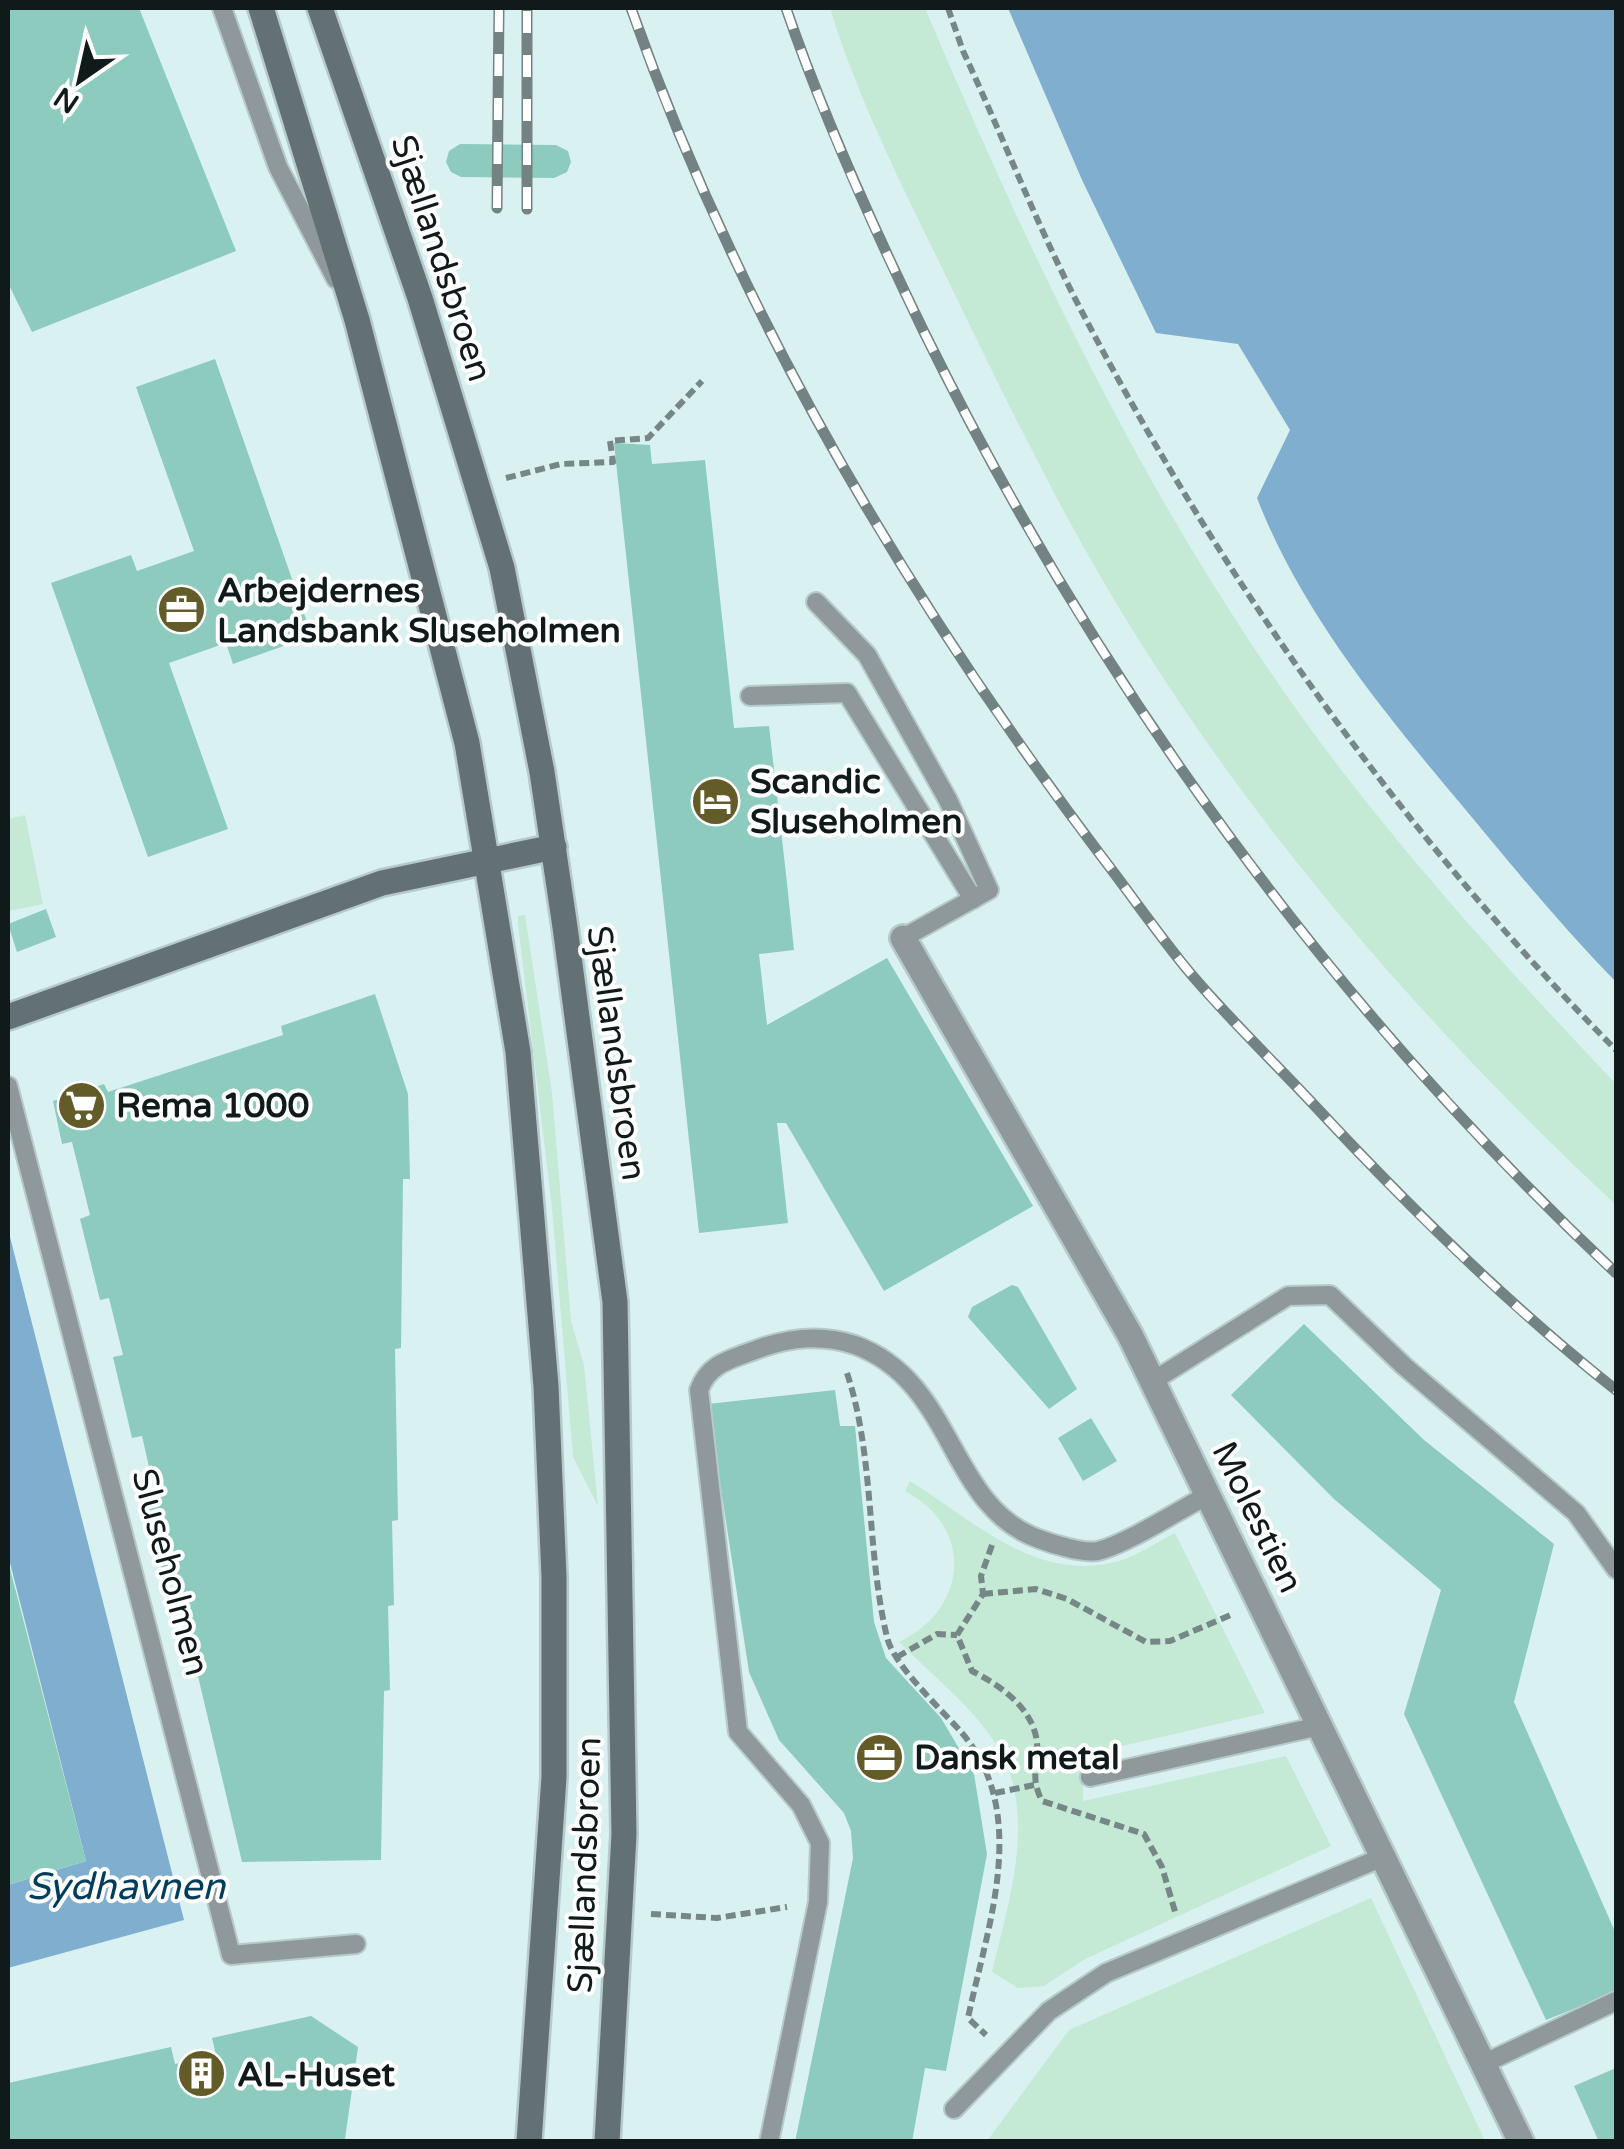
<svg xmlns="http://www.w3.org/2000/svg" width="1624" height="2149" viewBox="0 0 1624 2149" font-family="'Varela Round',sans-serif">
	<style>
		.green { fill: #c4e9d4 }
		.water { fill: #80aece }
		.building { fill: #8ccbbe }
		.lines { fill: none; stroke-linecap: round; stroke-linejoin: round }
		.lane-casing { stroke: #b6cacb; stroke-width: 22 }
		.street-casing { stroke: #b6cacb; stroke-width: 30 }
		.secondary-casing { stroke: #b6cacb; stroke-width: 30 }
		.path { stroke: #778787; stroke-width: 6; stroke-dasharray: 10 5; stroke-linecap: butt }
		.lane { stroke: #8f989b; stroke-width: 18 }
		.street { stroke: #8f989b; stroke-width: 25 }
		.secondary { stroke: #637074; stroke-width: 25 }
		.rail-casing { stroke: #738384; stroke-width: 11 }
		.rail { stroke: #fff; stroke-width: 8; stroke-dasharray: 22; stroke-linecap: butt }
		.labels { text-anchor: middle; stroke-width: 8; stroke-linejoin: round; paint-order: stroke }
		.street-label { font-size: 35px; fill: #111a1a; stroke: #fff }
		.poi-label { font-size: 35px; font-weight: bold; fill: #111a1a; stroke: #fff; text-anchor: start }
		.water-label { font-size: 38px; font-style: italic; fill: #003d5c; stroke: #fff }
	</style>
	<rect width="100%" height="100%" fill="#daf1f2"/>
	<g class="green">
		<path d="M830,8H925C1037,273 1165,541 1342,771C1427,881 1520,983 1616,1084V1205C1441,1041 1281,862 1151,659C1077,545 1016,421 957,299C912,205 860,107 830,8Z"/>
		<polygon points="25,815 43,904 8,911 8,819"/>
		<polygon points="525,915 552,1093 571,1321 584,1365 598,1506 573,1457 552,1208 518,924 518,916"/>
		<path d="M910,1481C974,1521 1037,1584 1119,1561C1138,1555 1157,1542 1175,1533L1265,1713L1075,1757L1083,1776V1801L1286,1756L1331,1846L1085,1959L1044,1986L1018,1988L992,1972C1009,1899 1040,1810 994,1741C969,1704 931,1674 899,1642C968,1609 975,1528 905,1491Z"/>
		<polygon points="1371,1898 1485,2141 987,2141 1069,2030"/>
	</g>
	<g class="water">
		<path d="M1008,8H1616V982C1562,927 1514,868 1465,809C1386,715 1302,614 1257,498L1290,430L1238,344L1156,333L1082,180Z"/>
		<polygon points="8,1229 184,1920 8,1968 8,1885 86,1861 8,1555"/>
	</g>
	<g class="building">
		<polygon points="8,8 139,8 236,251 32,332 8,283"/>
		<polygon points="460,144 556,145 568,151 571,162 567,172 554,178 461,177 451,172 446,162 449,151"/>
		<polygon points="215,359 312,636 233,664 226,643 169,663 228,829 148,857 51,583 131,555 137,571 194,551 136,387"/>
		<polygon points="614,443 650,445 652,464 705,460 734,728 769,726 786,874 794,950 759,954 767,1025 887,958 1033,1206 884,1291 786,1123 777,1123 788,1223 699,1233"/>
		<polygon points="46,909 56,937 17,952 8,924"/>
		<polygon points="375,994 408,1094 410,1179 403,1179 401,1348 395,1349 398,1520 392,1521 394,1605 388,1606 390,1690 384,1691 381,1860 242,1862 174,1575 164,1577 145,1496 155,1493 142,1436 132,1438 113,1357 123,1355 109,1298 100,1300 80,1219 90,1215 72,1142 62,1144 53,1101 104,1084 108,1092 283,1035 281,1026"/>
		<polygon points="1012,1285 1018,1287 1077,1389 1049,1409 968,1317 972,1307"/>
		<polygon points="1304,1324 1424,1440 1554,1544 1514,1702 1616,1934 1616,1992 1546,2020 1404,1714 1441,1590 1334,1499 1231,1395"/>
		<polygon points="835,1390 840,1426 855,1426 874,1622 886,1658 941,1718 974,1774 987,1854 946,2071 925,2068 912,2142 795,2142 853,1858 851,1831 844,1813 779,1740 749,1672 708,1404"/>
		<polygon points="1091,1418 1117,1461 1083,1481 1058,1438"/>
		<polygon points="8,1561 86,1861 8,1885"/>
		<polygon points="311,2016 358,2047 345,2139 339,2142 8,2142 8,2083 171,2047 175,2064 216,2055 212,2038"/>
		<polygon points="1616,2068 1616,2142 1599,2142 1574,2086"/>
	</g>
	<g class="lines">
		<defs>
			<g id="lane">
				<polyline points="222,8 278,167 336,279"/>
				<polyline points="816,602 867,655 948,800 989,890 903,938"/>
				<polyline points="750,696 847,693 973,899"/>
				<polyline points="8,1086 231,1955 356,1944"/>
				<polyline points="1153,1381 1288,1296 1330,1295 1404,1366 1576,1513 1616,1569"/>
				<polyline points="1090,1777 1320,1726"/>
				<polyline points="1483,2064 1616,2001"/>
				<polyline points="954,2109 1049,2011 1106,1973 1383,1857"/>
				<path d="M769,2142L818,1902L820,1843L801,1805L738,1732L699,1390C709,1362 733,1359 758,1349C791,1337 822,1334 855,1345C956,1382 947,1506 1039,1539C1052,1544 1085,1554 1098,1551C1127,1544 1179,1510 1208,1495"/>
			</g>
			<polyline id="street" points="903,938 1130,1335 1521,2142"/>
			<g id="secondary">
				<polyline points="261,8 357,320 467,743 518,1052 546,1386 554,1577 554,1777 529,2142"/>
				<polyline points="320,8 420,298 502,568 542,772 565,927 615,1302 624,1834 607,2142"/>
				<polyline points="8,1017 382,883 554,847"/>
			</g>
		</defs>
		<use href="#lane" class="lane-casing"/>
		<use href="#street" class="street-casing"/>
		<use href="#secondary" class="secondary-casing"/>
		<g class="path">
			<path d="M948,8L963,51C1003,137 1038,228 1082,312C1223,581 1402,834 1616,1050"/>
			<polyline points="506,478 561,464 613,462 610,441 648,438 702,381"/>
			<path d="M847,1373C875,1458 866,1550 887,1637C893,1665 942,1710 962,1733C1031,1814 987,1927 968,2018L986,2035"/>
			<path d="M992,1545L981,1576L983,1594L957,1635L972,1671C1005,1688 1041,1714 1037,1755C1035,1774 1033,1783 1042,1801L1144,1834L1162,1867L1176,1915"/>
			<polyline points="983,1594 1036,1589 1067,1599 1146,1642 1170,1641 1233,1614"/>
			<polyline points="897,1657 937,1634 957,1635"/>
			<polyline points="995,1793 1034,1785"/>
			<polyline points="651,1914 717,1918 787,1907"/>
		</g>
		<use href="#lane" class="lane"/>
		<use href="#street" class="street"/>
		<use href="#secondary" class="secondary"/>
		<defs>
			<g id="rail">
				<path d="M631,8C739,314 907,599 1102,857C1132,896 1160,937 1191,974C1230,1020 1274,1062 1315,1106C1409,1207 1508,1305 1616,1390"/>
				<path d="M786,8C824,119 873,227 924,332C1097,684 1330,1005 1616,1273"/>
				<polyline points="497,208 499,8"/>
				<polyline points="527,209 527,8"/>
			</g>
		</defs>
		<use href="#rail" class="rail-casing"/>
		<use href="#rail" class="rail"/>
	</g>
	<defs>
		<symbol id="office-disc" viewBox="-11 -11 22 22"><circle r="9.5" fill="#635b28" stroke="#fff"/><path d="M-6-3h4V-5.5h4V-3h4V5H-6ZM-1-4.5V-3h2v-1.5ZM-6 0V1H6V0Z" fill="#fff"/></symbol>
		<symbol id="hotel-disc" viewBox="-11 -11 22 22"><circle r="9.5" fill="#635b28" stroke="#fff"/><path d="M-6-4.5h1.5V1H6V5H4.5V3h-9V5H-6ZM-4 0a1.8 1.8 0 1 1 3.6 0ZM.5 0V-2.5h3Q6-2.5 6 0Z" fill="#fff"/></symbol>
		<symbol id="supermarket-disc" viewBox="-11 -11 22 22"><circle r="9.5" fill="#635b28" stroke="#fff"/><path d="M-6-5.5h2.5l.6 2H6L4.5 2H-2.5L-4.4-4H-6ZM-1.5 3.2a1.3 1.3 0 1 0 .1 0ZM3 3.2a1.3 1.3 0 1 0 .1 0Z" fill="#fff"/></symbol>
		<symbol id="building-disc" viewBox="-11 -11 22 22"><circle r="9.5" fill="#635b28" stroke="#fff"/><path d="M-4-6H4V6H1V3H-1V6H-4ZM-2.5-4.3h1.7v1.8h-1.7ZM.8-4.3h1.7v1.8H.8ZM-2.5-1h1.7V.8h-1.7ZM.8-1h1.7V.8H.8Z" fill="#fff"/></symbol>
	</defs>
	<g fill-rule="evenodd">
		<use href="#office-disc" x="154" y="582" width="55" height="55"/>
		<use href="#hotel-disc" x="688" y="774" width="55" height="55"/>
		<use href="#supermarket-disc" x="54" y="1078" width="55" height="55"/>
		<use href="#office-disc" x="852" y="1730" width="55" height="55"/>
		<use href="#building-disc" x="174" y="2046" width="55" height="55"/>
	</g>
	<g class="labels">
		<g class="street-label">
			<text transform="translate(442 258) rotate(72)" y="12">Sjællandsbroen</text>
			<text transform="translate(617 1053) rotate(82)" y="12">Sjællandsbroen</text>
			<text transform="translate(1258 1517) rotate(64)" y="12">Molestien</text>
			<text transform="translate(171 1572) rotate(75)" y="12">Sluseholmen</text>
			<text transform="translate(584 1865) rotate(-88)" y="12">Sjællandsbroen</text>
		</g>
		<g class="poi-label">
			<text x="217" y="602">Arbejdernes<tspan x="217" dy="40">Landsbank Sluseholmen</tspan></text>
			<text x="750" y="793">Scandic<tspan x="750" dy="40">Sluseholmen</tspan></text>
			<text x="116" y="1117">Rema 1000</text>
			<text x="914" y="1769">Dansk metal</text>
			<text x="237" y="2086">AL-Huset</text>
		</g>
		<g class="water-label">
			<text x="126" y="1899">Sydhavnen</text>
		</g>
	</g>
	<rect width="1624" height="2149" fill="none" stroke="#111a1a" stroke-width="20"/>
	<g transform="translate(80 80) rotate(214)" stroke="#ffffff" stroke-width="8" paint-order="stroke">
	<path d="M0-8L18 38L0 25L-18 38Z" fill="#111a1a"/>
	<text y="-15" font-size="28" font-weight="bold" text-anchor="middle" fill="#111a1a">N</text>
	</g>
</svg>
